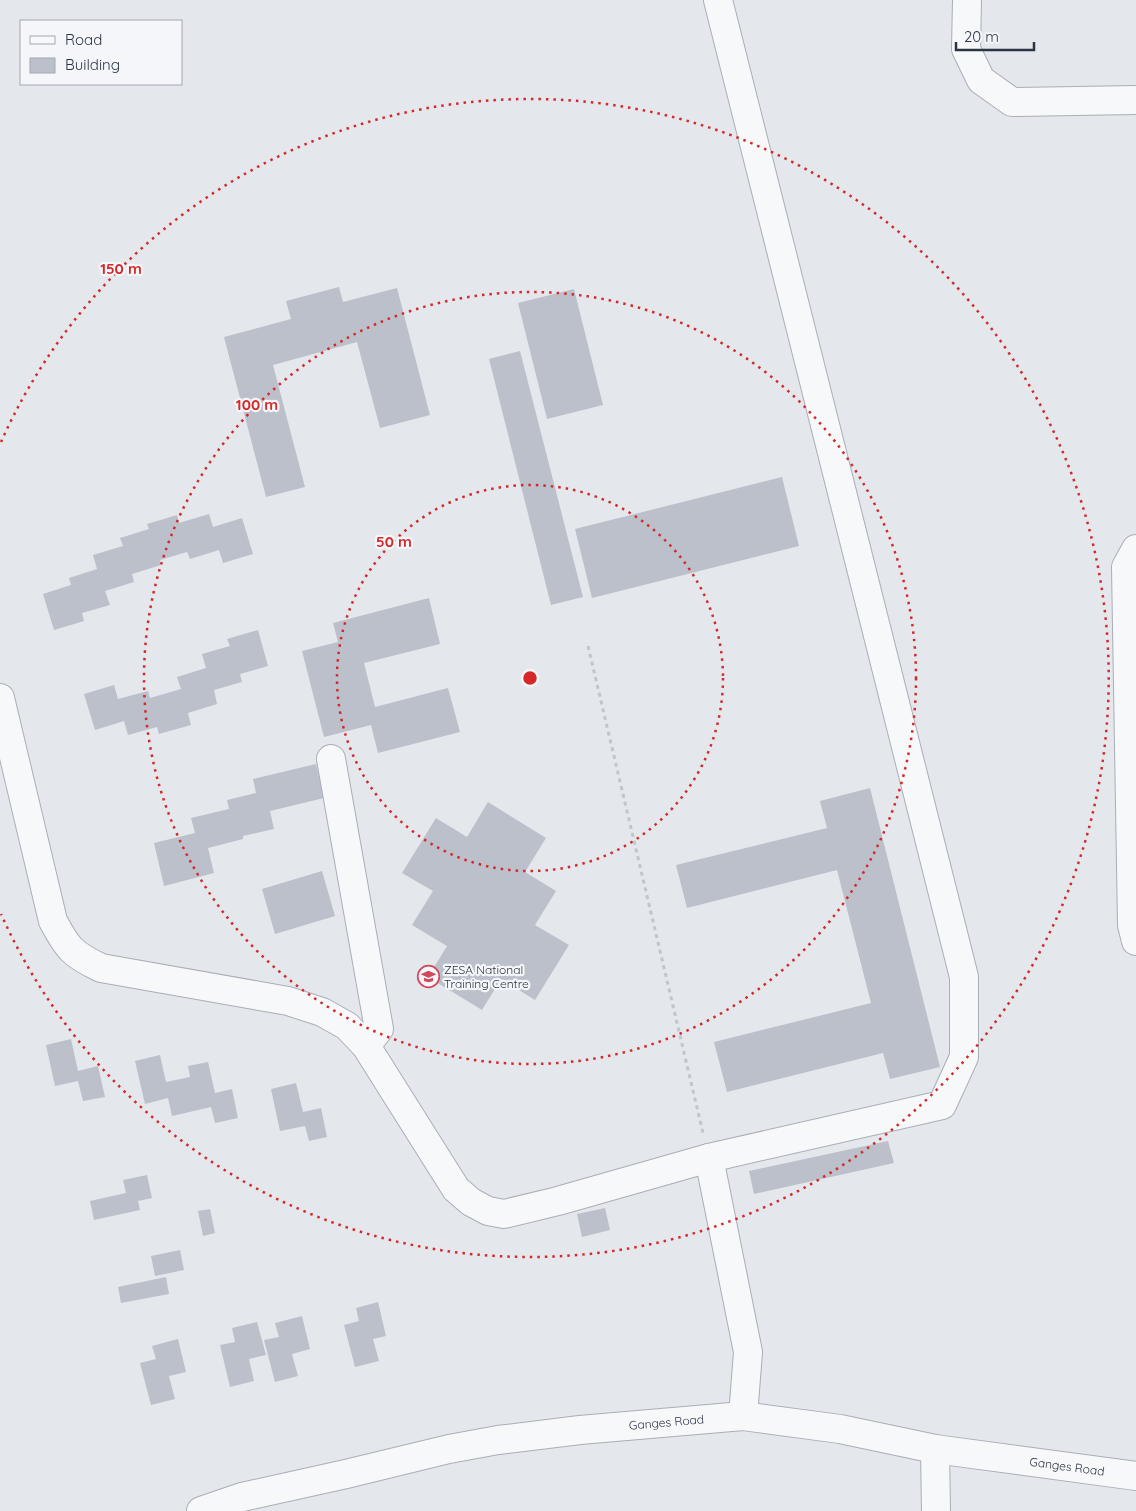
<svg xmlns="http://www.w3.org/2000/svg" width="1136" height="1511" viewBox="0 0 1136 1511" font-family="Quicksand,sans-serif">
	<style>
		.building { fill: #bbc0ca }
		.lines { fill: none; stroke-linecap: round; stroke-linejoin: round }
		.minor-casing { stroke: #a9aeb7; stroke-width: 30 }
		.path { stroke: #c2c5cb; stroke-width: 3; stroke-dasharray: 4 4; stroke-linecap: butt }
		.minor { stroke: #f7f8fa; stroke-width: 28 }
		.ring { fill: none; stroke: #d62828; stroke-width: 2.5; stroke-dasharray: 2.5 5 }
		.labels { text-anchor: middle; stroke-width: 4.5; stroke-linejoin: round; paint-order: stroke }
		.poi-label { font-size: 12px; fill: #2b3445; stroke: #f4f6f9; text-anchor: start }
		.street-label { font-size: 12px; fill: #2b3445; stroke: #f4f6f9 }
		.centre { fill: #d62828; stroke: #f4f6f9; stroke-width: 2.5 }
		.ring-label { font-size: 15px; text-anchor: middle; font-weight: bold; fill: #d62828; stroke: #f4f6f9; stroke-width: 4.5; stroke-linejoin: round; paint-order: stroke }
	</style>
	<rect width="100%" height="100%" fill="#e4e7ec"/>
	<g class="building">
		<polygon points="339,287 343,302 397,288 430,415 380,428 357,342 273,365 305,487 266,497 224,337 291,319 286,301"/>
		<polygon points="574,289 603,405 547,419 518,303"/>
		<polygon points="520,351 583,597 551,605 489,359"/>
		<polygon points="782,477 799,546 592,598 575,529"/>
		<polygon points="209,514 213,527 242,518 253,554 223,563 219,550 190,559 187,552 160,560 161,565 132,574 134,582 105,591 110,605 82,613 84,621 54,630 43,594 71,585 69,578 97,569 93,555 123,546 120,538 149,529 147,524 177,515 179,523"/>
		<polygon points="429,598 440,644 364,663 375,707 448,688 460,732 378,753 371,725 324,737 302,651 338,642 333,623"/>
		<polygon points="258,630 268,666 240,674 242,682 214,690 217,704 188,713 191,725 159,734 157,727 128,735 124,721 95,730 84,694 114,685 118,699 148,691 150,698 181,689 177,677 206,668 202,654 230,646 227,639"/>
		<polygon points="316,764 324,798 270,811 274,829 243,836 243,839 208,848 214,873 164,886 154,843 195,833 191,818 229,809 227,800 256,793 253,779"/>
		<polygon points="870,788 940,1067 890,1079 883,1053 727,1092 714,1042 871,1003 837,870 687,908 676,865 827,828 820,801"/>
		<polygon points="488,802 546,838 525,872 556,891 535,925 569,945 535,1000 501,979 482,1010 428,977 447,946 412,925 433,891 402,873 436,818 467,837"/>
		<polygon points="322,871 335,916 275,934 262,889"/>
		<polygon points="71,1039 78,1071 98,1066 105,1097 83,1101 78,1081 55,1086 46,1045"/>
		<polygon points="160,1055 166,1082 190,1077 188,1066 208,1062 215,1093 232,1089 238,1118 215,1123 211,1107 172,1116 168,1098 145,1104 135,1061"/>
		<polygon points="296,1083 303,1112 321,1108 327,1137 309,1141 305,1126 280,1131 271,1089"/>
		<polygon points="888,1141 894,1163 754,1194 749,1171"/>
		<polygon points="147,1175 152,1198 138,1201 140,1210 94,1220 90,1201 126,1193 123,1180"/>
		<polygon points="605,1208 610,1230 582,1237 577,1214"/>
		<polygon points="210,1209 215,1233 203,1236 198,1211"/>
		<polygon points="180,1250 184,1270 155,1276 151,1256"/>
		<polygon points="166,1277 169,1294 121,1303 118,1287"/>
		<polygon points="378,1302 386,1336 373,1339 379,1361 355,1367 344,1325 359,1321 356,1308"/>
		<polygon points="302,1316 310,1349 292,1354 298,1376 275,1382 264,1340 279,1337 275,1323"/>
		<polygon points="257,1322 266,1355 249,1359 254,1381 230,1387 220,1345 235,1342 232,1328"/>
		<polygon points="178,1339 186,1372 169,1376 175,1399 151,1405 140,1363 156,1359 152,1346"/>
	</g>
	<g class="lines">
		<defs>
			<g id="minor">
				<polyline points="967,0 966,49 981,80 1012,102 1136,100"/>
				<polyline points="1136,549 1126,567 1132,925 1136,941"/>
				<path d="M0,698L53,921C68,949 72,954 101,968L288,1001L322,1012L347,1026L366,1046L456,1189L471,1202L488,1211L504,1214L558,1201L709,1158L942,1105L964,1057V977L718,0"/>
				<polyline points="331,759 379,1029 366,1046"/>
				<polyline points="709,1158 748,1352 743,1416"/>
				<polyline points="935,1449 936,1511"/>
				<path id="s1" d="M201,1511L242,1497L346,1474L449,1449L498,1440L580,1430L743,1416L840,1429L935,1449L1136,1476"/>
			</g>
		</defs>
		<use href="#minor" class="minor-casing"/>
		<polyline class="path" points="588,646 703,1133"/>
		<use href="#minor" class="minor"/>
	</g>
	<g class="ring">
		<circle cx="530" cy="678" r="193"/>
		<circle cx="530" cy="678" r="386"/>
		<path d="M1 442A579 579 0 1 1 1 914"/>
	</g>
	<defs>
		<symbol id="university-ring" viewBox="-11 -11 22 22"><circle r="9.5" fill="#f4f6f9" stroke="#d1495b" stroke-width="1.5"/><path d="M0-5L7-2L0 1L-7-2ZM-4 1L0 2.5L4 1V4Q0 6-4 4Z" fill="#d1495b"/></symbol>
	</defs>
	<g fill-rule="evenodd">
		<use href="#university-ring" x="416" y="964" width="25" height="25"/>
	</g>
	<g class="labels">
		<g class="poi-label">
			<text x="444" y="974">ZESA National<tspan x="444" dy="14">Training Centre</tspan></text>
		</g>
		<g class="street-label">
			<text dy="4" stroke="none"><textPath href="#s1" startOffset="475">Ganges Road</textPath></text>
			<text dy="4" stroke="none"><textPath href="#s1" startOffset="880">Ganges Road</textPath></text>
		</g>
	</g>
	<circle cx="530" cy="678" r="8" class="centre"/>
	<g class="ring-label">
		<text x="121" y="274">150 m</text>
		<text x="257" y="410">100 m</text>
		<text x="394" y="547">50 m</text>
	</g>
	<rect x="20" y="20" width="162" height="65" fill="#f4f6f9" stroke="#a4a8b1"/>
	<rect x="30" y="36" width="25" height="8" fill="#f7f8fa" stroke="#a4a8b1"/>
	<text x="65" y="45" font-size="15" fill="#2b3445">Road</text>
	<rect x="30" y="58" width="25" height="15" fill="#bbc0ca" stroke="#a4a8b1"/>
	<text x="65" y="70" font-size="15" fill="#2b3445">Building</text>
	<path d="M956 42v8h78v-8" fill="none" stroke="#2b3445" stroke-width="2.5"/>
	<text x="964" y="42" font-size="15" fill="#2b3445" stroke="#f4f6f9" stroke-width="4" paint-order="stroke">20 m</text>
</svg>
